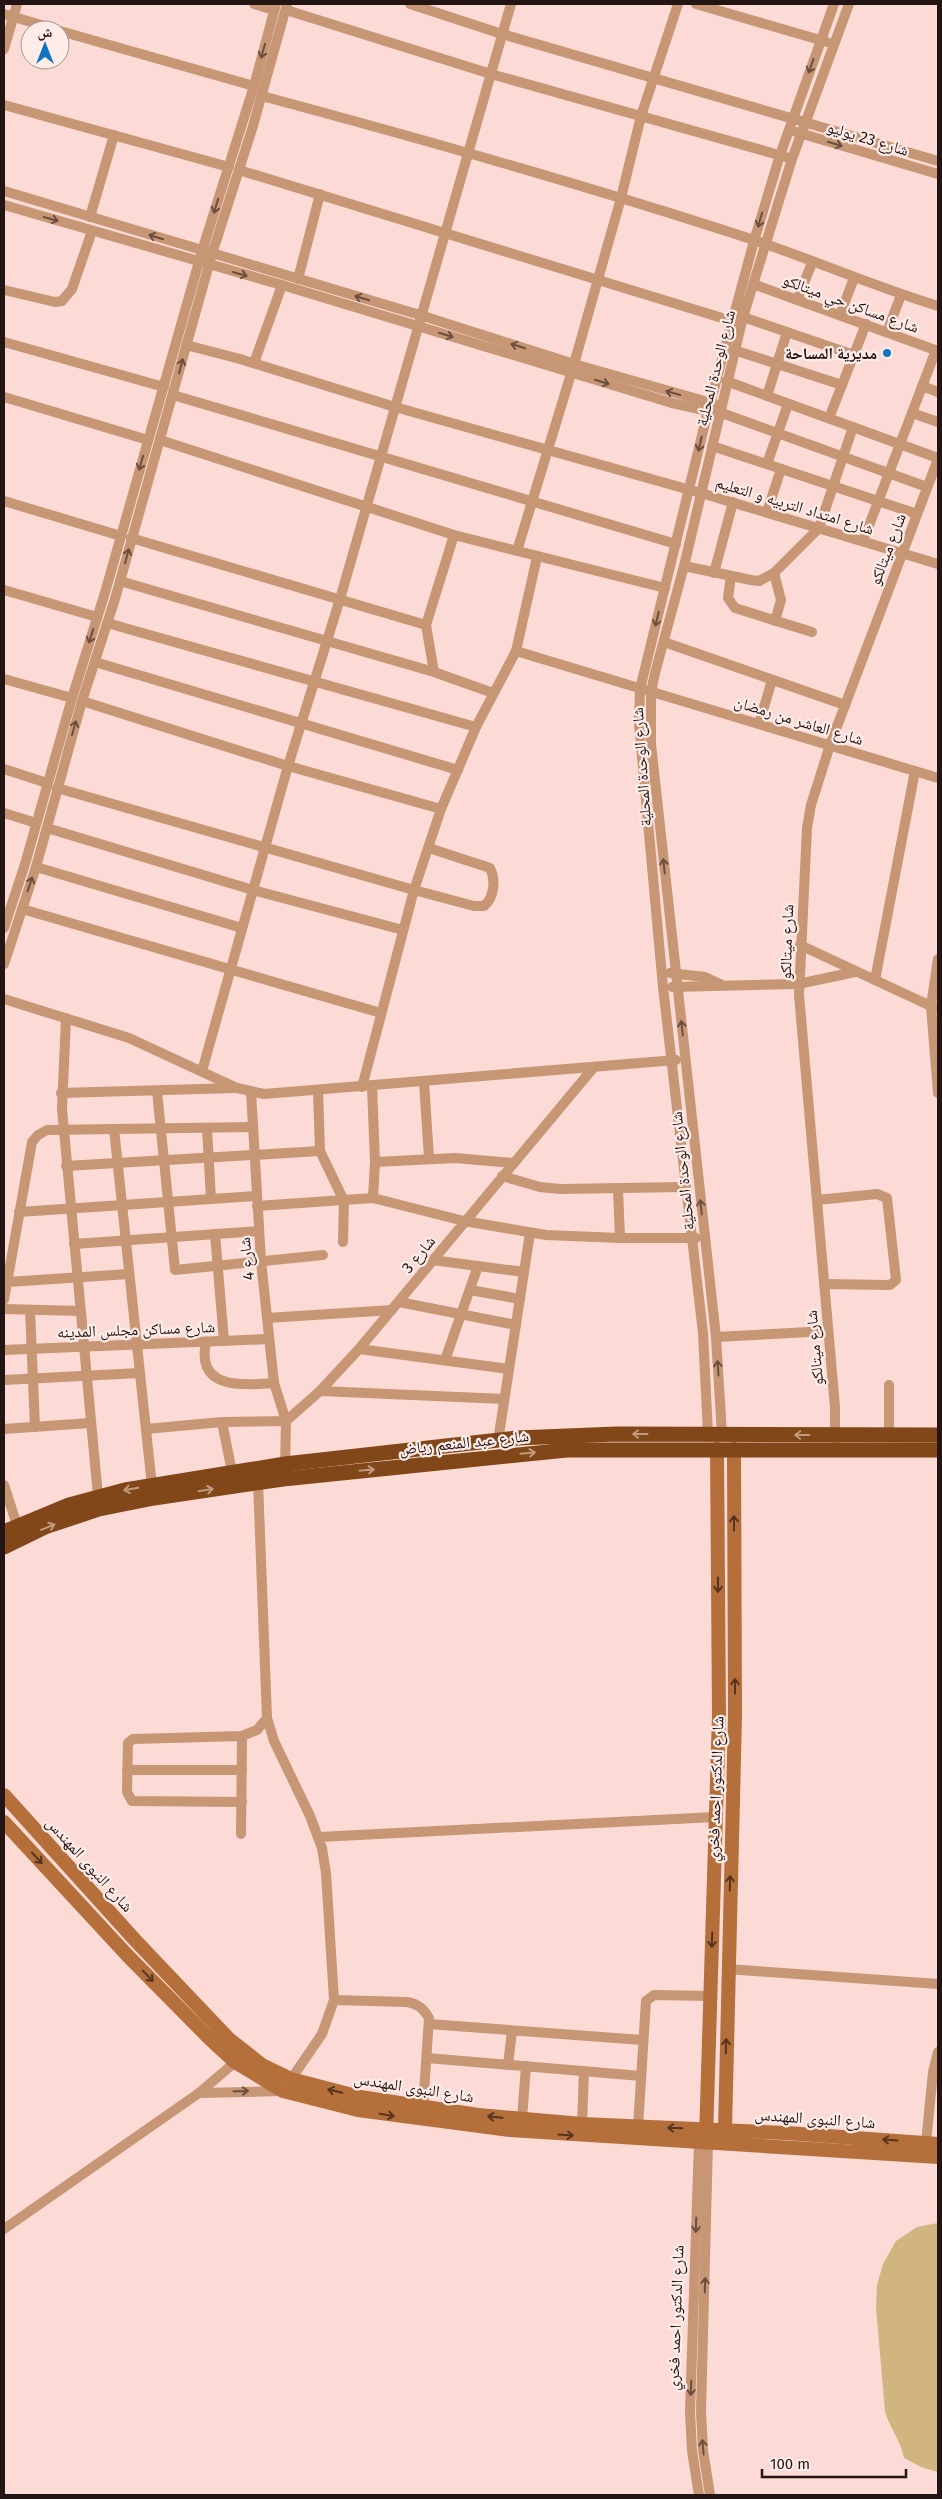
<svg xmlns="http://www.w3.org/2000/svg" width="942" height="2499" viewBox="0 0 942 2499" font-family="'Fira Sans','Noto Naskh Arabic',sans-serif">
	<style>
		.green { fill: #d0b581 }
		.lines { fill: none; stroke-linecap: round; stroke-linejoin: round }
		.street { stroke: #c69675; stroke-width: 10 }
		.secondary { stroke: #b46f3a; stroke-width: 14 }
		.highway { stroke: #814718; stroke-width: 15 }
		.oneway { stroke: #6c4f3f }
		.oneway2 { stroke: #c09a80 }
		.oneway3 { stroke: #563421 }
		.poi-dot { fill: #1274c0; stroke: #feece9; stroke-width: 2 }
		.labels { text-anchor: middle; stroke-width: 4.5; stroke-linejoin: round; paint-order: stroke }
		.street-label { font-size: 16px; fill: #231513; stroke: #feece9 }
		.poi-label { font-size: 16px; font-weight: bold; fill: #231513; stroke: #feece9; text-anchor: end }
	</style>
	<rect width="100%" height="100%" fill="#fcdad5"/>
	<path class="green" d="M938,2223V2472L921,2467L904,2458C901,2441 890,2428 885,2412L876,2307L877,2285L883,2264L896,2241L917,2227Z"/>
	<g class="lines">
		<g class="street">
			<polyline points="254,4 274,10"/>
			<polyline points="410,4 502,34 938,161"/>
			<polyline points="696,4 827,42"/>
			<polyline points="286,10 491,74 786,157"/>
			<polyline points="4,14 58,30"/>
			<polyline points="60,31 254,86"/>
			<polyline points="4,49 17,4"/>
			<path d="M262,96C426,140 592,187 754,240C816,261 876,287 938,306"/>
			<polyline points="4,105 229,167"/>
			<polyline points="796,132 938,174"/>
			<polyline points="239,170 732,321"/>
			<polyline points="4,191 420,315 574,364 715,404"/>
			<polyline points="4,205 282,285 672,403 713,412"/>
			<polyline points="90,217 114,135"/>
			<polyline points="298,279 320,194"/>
			<polyline points="753,284 938,351"/>
			<polyline points="4,290 55,302 62,301 72,289 92,231"/>
			<polyline points="797,300 812,263"/>
			<polyline points="840,315 854,278"/>
			<polyline points="743,317 854,355"/>
			<polyline points="887,332 901,295"/>
			<polyline points="4,342 164,387"/>
			<polyline points="186,345 240,359 395,407 701,493 938,564"/>
			<polyline points="734,350 842,385"/>
			<polyline points="254,363 282,285"/>
			<polyline points="726,381 938,458"/>
			<polyline points="922,386 938,392"/>
			<polyline points="173,395 676,544"/>
			<polyline points="767,396 787,332"/>
			<polyline points="4,397 148,440"/>
			<polyline points="719,412 927,487"/>
			<polyline points="912,413 938,422"/>
			<polyline points="829,418 866,324"/>
			<polyline points="160,440 454,535 665,588"/>
			<polyline points="712,446 917,514"/>
			<polyline points="767,464 788,404"/>
			<polyline points="4,501 121,536"/>
			<polyline points="767,512 781,469"/>
			<polyline points="131,538 426,625 434,672 493,693"/>
			<polyline points="863,541 936,350"/>
			<polyline points="517,551 574,364 621,198 641,116 678,4"/>
			<polyline points="684,566 751,580 759,581 774,573 819,528 853,427"/>
			<polyline points="714,573 733,502"/>
			<polyline points="774,573 781,600 775,621"/>
			<polyline points="731,576 728,598 735,608 812,632"/>
			<polyline points="120,581 434,672"/>
			<polyline points="4,590 97,617"/>
			<polyline points="107,623 476,727"/>
			<polyline points="426,625 454,535"/>
			<polyline points="664,642 845,705"/>
			<polyline points="516,651 938,778"/>
			<polyline points="95,662 458,770"/>
			<polyline points="4,679 72,698"/>
			<polyline points="82,701 288,766 441,809"/>
			<polyline points="759,724 772,680"/>
			<polyline points="4,769 47,783"/>
			<path d="M57,788L414,890L474,906H484C494,898 496,880 490,868L429,848"/>
			<polyline points="4,813 36,823"/>
			<polyline points="47,828 253,890 403,930"/>
			<polyline points="36,867 242,928"/>
			<polyline points="22,909 381,1013"/>
			<polyline points="4,928 25,864 72,698 104,596 202,251 254,86 276,4"/>
			<polyline points="800,945 875,980 915,771"/>
			<polyline points="938,959 931,1006 938,1093"/>
			<polyline points="4,964 36,867 82,701 115,599 212,254 253,126 287,4"/>
			<polyline points="670,973 705,977 722,985"/>
			<polyline points="875,980 935,1008"/>
			<polyline points="672,987 798,984 855,972"/>
			<polyline points="4,999 129,1038 237,1088 264,1094 676,1060"/>
			<polyline points="66,1018 62,1109 98,1496"/>
			<polyline points="202,1071 288,766 340,599 511,4"/>
			<polyline points="424,1082 429,1158"/>
			<polyline points="372,1086 375,1162 373,1198"/>
			<polyline points="362,1087 414,890 441,809 476,727 516,651 537,557"/>
			<polyline points="157,1091 175,1270 323,1255"/>
			<polyline points="318,1091 320,1151 344,1201 343,1242"/>
			<polyline points="61,1093 235,1088"/>
			<polyline points="207,1128 211,1199"/>
			<polyline points="114,1129 152,1486"/>
			<polyline points="375,1162 455,1158 514,1163"/>
			<polyline points="66,1166 320,1151"/>
			<polyline points="502,1176 540,1187 560,1189 685,1187"/>
			<polyline points="618,1189 620,1238"/>
			<polyline points="817,1200 877,1194 887,1198 896,1280 890,1285 824,1284"/>
			<polyline points="257,1206 373,1198 464,1221 546,1235 620,1238 696,1238"/>
			<polyline points="19,1212 256,1196"/>
			<polyline points="215,1234 224,1341"/>
			<polyline points="74,1244 258,1231"/>
			<polyline points="432,1260 524,1272"/>
			<polyline points="7,1282 129,1274"/>
			<polyline points="470,1290 520,1299"/>
			<polyline points="4,1300 32,1142 38,1135 47,1130 253,1127"/>
			<polyline points="399,1302 516,1325"/>
			<polyline points="4,1309 80,1311"/>
			<polyline points="30,1310 35,1427"/>
			<polyline points="267,1318 392,1310"/>
			<polyline points="716,1337 828,1331"/>
			<path d="M206,1342C196,1389 242,1386 274,1383"/>
			<polyline points="359,1349 509,1369"/>
			<polyline points="4,1350 269,1339"/>
			<polyline points="445,1360 478,1266"/>
			<polyline points="4,1380 139,1373"/>
			<polyline points="320,1391 504,1399"/>
			<polyline points="222,1422 232,1472"/>
			<polyline points="4,1429 90,1423"/>
			<polyline points="146,1429 222,1422 286,1421 274,1383 261,1261 251,1092"/>
			<polyline points="708,1434 703,1333 663,987 639,723 640,689 708,411 754,241 780,155 834,4"/>
			<polyline points="722,1434 716,1337 651,744 651,692 655,673 684,566 743,317 792,159 849,4"/>
			<polyline points="889,1434 889,1385"/>
			<polyline points="835,1440 835,1407 799,995 807,828 811,805 830,745 938,459"/>
			<polyline points="498,1441 530,1233"/>
			<polyline points="285,1468 286,1421 320,1391 359,1349 594,1067"/>
			<polyline points="4,1485 17,1525"/>
			<polyline points="127,1770 242,1770"/>
			<polyline points="242,1802 132,1801 127,1792 128,1743 133,1739 242,1736 257,1730 267,1718"/>
			<polyline points="241,1834 242,1736"/>
			<polyline points="319,1837 715,1817"/>
			<polyline points="727,1969 938,1984"/>
			<path d="M334,2000L407,2002C418,2004 423,2008 429,2018L423,2108"/>
			<polyline points="429,2024 642,2040"/>
			<polyline points="427,2058 641,2076"/>
			<polyline points="508,2065 512,2031"/>
			<polyline points="199,2093 283,2091 322,2034 334,2000 326,1873 322,1848 310,1816 274,1741 267,1718 258,1482"/>
			<polyline points="522,2119 526,2066"/>
			<polyline points="582,2124 584,2071"/>
			<polyline points="638,2127 646,2001 654,1995 710,1996"/>
			<polyline points="699,2142 690,2412 692,2451 699,2495"/>
			<polyline points="708,2142 701,2411 703,2450 710,2495"/>
			<polyline points="926,2143 933,2072 938,2052"/>
			<polyline points="4,2229 199,2093 240,2058"/>
		</g>
		<g class="secondary">
			<polyline points="4,1795 135,1940 229,2039 262,2065 291,2079 360,2097 478,2115 582,2124 786,2133 938,2144"/>
			<polyline points="4,1822 127,1955 208,2037 235,2062 283,2091 358,2110 510,2130 938,2157"/>
			<polyline points="725,2129 735,1716 734,1449"/>
			<polyline points="706,2138 719,1715 717,1449"/>
		</g>
		<g class="highway">
			<polyline points="4,1532 69,1505 125,1490 285,1464 517,1438 617,1434 938,1435"/>
			<polyline points="4,1547 45,1527 99,1509 154,1498 283,1479 567,1450 938,1450"/>
		</g>
	</g>
	<defs><path id="oneway-shaft" d="M-6 0H5M1.5-3L5.5 0L1.5 3" fill="none" stroke-width="1.6" stroke-linecap="round" stroke-linejoin="round" transform="scale(1.25)"/></defs>
	<g class="oneway">
		<use href="#oneway-shaft" transform="translate(263 51) rotate(106)"/>
		<use href="#oneway-shaft" transform="translate(811 66) rotate(110)"/>
		<use href="#oneway-shaft" transform="translate(835 144) rotate(17)"/>
		<use href="#oneway-shaft" transform="translate(216 206) rotate(107)"/>
		<use href="#oneway-shaft" transform="translate(51 219) rotate(16)"/>
		<use href="#oneway-shaft" transform="translate(760 220) rotate(106)"/>
		<use href="#oneway-shaft" transform="translate(156 237) rotate(-163)"/>
		<use href="#oneway-shaft" transform="translate(240 274) rotate(16)"/>
		<use href="#oneway-shaft" transform="translate(362 298) rotate(-163)"/>
		<use href="#oneway-shaft" transform="translate(446 335) rotate(17)"/>
		<use href="#oneway-shaft" transform="translate(518 346) rotate(-162)"/>
		<use href="#oneway-shaft" transform="translate(181 366) rotate(-75)"/>
		<use href="#oneway-shaft" transform="translate(602 382) rotate(17)"/>
		<use href="#oneway-shaft" transform="translate(673 393) rotate(-164)"/>
		<use href="#oneway-shaft" transform="translate(700 444) rotate(103)"/>
		<use href="#oneway-shaft" transform="translate(141 463) rotate(106)"/>
		<use href="#oneway-shaft" transform="translate(127 556) rotate(-75)"/>
		<use href="#oneway-shaft" transform="translate(657 619) rotate(104)"/>
		<use href="#oneway-shaft" transform="translate(91 636) rotate(108)"/>
		<use href="#oneway-shaft" transform="translate(74 728) rotate(-74)"/>
		<use href="#oneway-shaft" transform="translate(664 866) rotate(-96)"/>
		<use href="#oneway-shaft" transform="translate(30 884) rotate(-72)"/>
		<use href="#oneway-shaft" transform="translate(682 1028) rotate(-96)"/>
		<use href="#oneway-shaft" transform="translate(701 1207) rotate(-96)"/>
		<use href="#oneway-shaft" transform="translate(718 1368) rotate(-94)"/>
		<use href="#oneway-shaft" transform="translate(241 2091) rotate(-1)"/>
		<use href="#oneway-shaft" transform="translate(696 2225) rotate(92)"/>
		<use href="#oneway-shaft" transform="translate(705 2285) rotate(-88)"/>
		<use href="#oneway-shaft" transform="translate(691 2388) rotate(92)"/>
		<use href="#oneway-shaft" transform="translate(703 2447) rotate(-95)"/>
	</g>
	<g class="oneway2">
		<use href="#oneway-shaft" transform="translate(640 1434) rotate(-180)"/>
		<use href="#oneway-shaft" transform="translate(802 1435) rotate(-180)"/>
		<use href="#oneway-shaft" transform="translate(528 1453) rotate(-5)"/>
		<use href="#oneway-shaft" transform="translate(367 1470) rotate(-6)"/>
		<use href="#oneway-shaft" transform="translate(131 1489) rotate(170)"/>
		<use href="#oneway-shaft" transform="translate(206 1490) rotate(-9)"/>
		<use href="#oneway-shaft" transform="translate(48 1527) rotate(-22)"/>
	</g>
	<g class="oneway3">
		<use href="#oneway-shaft" transform="translate(734 1523) rotate(-90)"/>
		<use href="#oneway-shaft" transform="translate(718 1585) rotate(90)"/>
		<use href="#oneway-shaft" transform="translate(735 1686) rotate(-90)"/>
		<use href="#oneway-shaft" transform="translate(37 1858) rotate(47)"/>
		<use href="#oneway-shaft" transform="translate(730 1883) rotate(-88)"/>
		<use href="#oneway-shaft" transform="translate(712 1940) rotate(92)"/>
		<use href="#oneway-shaft" transform="translate(148 1976) rotate(46)"/>
		<use href="#oneway-shaft" transform="translate(726 2046) rotate(-89)"/>
		<use href="#oneway-shaft" transform="translate(335 2091) rotate(-166)"/>
		<use href="#oneway-shaft" transform="translate(387 2115) rotate(9)"/>
		<use href="#oneway-shaft" transform="translate(495 2117) rotate(-175)"/>
		<use href="#oneway-shaft" transform="translate(675 2128) rotate(-178)"/>
		<use href="#oneway-shaft" transform="translate(566 2135) rotate(4)"/>
		<use href="#oneway-shaft" transform="translate(890 2140) rotate(-176)"/>
	</g>
	<circle class="poi-dot" cx="887" cy="353" r="5"/>
	<g class="labels">
		<g class="street-label">
			<text transform="translate(868 138) rotate(17)" y="6">شارع 23 يوليو</text>
			<text transform="translate(851 303) rotate(20)" y="6">شارع مساكن حي ميتالكو</text>
			<text transform="translate(715 368) rotate(-76)" y="6">شارع الوحدة المحلية</text>
			<text transform="translate(795 505) rotate(17)" y="6">شارع امتداد التربيه و التعليم</text>
			<text transform="translate(887 549) rotate(-69)" y="6">شارع ميتالكو</text>
			<text transform="translate(799 720) rotate(17)" y="6">شارع العاشر من رمضان</text>
			<text transform="translate(641 767) rotate(-94)" y="6">شارع الوحدة المحلية</text>
			<text transform="translate(786 942) rotate(-88)" y="6">شارع ميتالكو</text>
			<text transform="translate(682 1171) rotate(-96)" y="6">شارع الوحدة المحلية</text>
			<text transform="translate(418 1254) rotate(-51)" y="6">شارع 3</text>
			<text transform="translate(246 1259) rotate(-96)" y="6">شارع 4</text>
			<text transform="translate(136 1329) rotate(-2)" y="6">شارع مساكن مجلس المدينه</text>
			<text transform="translate(814 1348) rotate(-95)" y="6">شارع ميتالكو</text>
			<text transform="translate(464 1442) rotate(-6)" y="6">شارع عبد المنعم رياض</text>
			<text transform="translate(715 1789) rotate(-88)" y="6">شارع الدكتور احمد فخري</text>
			<text transform="translate(90 1864) rotate(48)" y="6">شارع النبوى المهندس</text>
			<text transform="translate(414 2087) rotate(9)" y="6">شارع النبوى المهندس</text>
			<text transform="translate(815 2118) rotate(4)" y="6">شارع النبوى المهندس</text>
			<text transform="translate(675 2318) rotate(-88)" y="6">شارع الدكتور احمد فخري</text>
		</g>
		<g class="poi-label">
			<text x="877" y="359">مديرية المساحة</text>
		</g>
	</g>
	<rect width="942" height="2499" fill="none" stroke="#231513" stroke-width="10"/>
	<g transform="translate(45 45)"><circle r="24" fill="#feece9" stroke="#a69693"/>
	<path d="M0-4L9 19L0 12L-9 19Z" fill="#1274c0"/>
	<text y="-8" font-size="14" font-weight="bold" text-anchor="middle" fill="#231513">ش</text>
	</g>
	<path d="M762 2469v8h144v-8" fill="none" stroke="#231513" stroke-width="2.5"/>
	<text x="770" y="2469" font-size="15" fill="#231513" stroke="#feece9" stroke-width="4" paint-order="stroke">100 m</text>
</svg>
